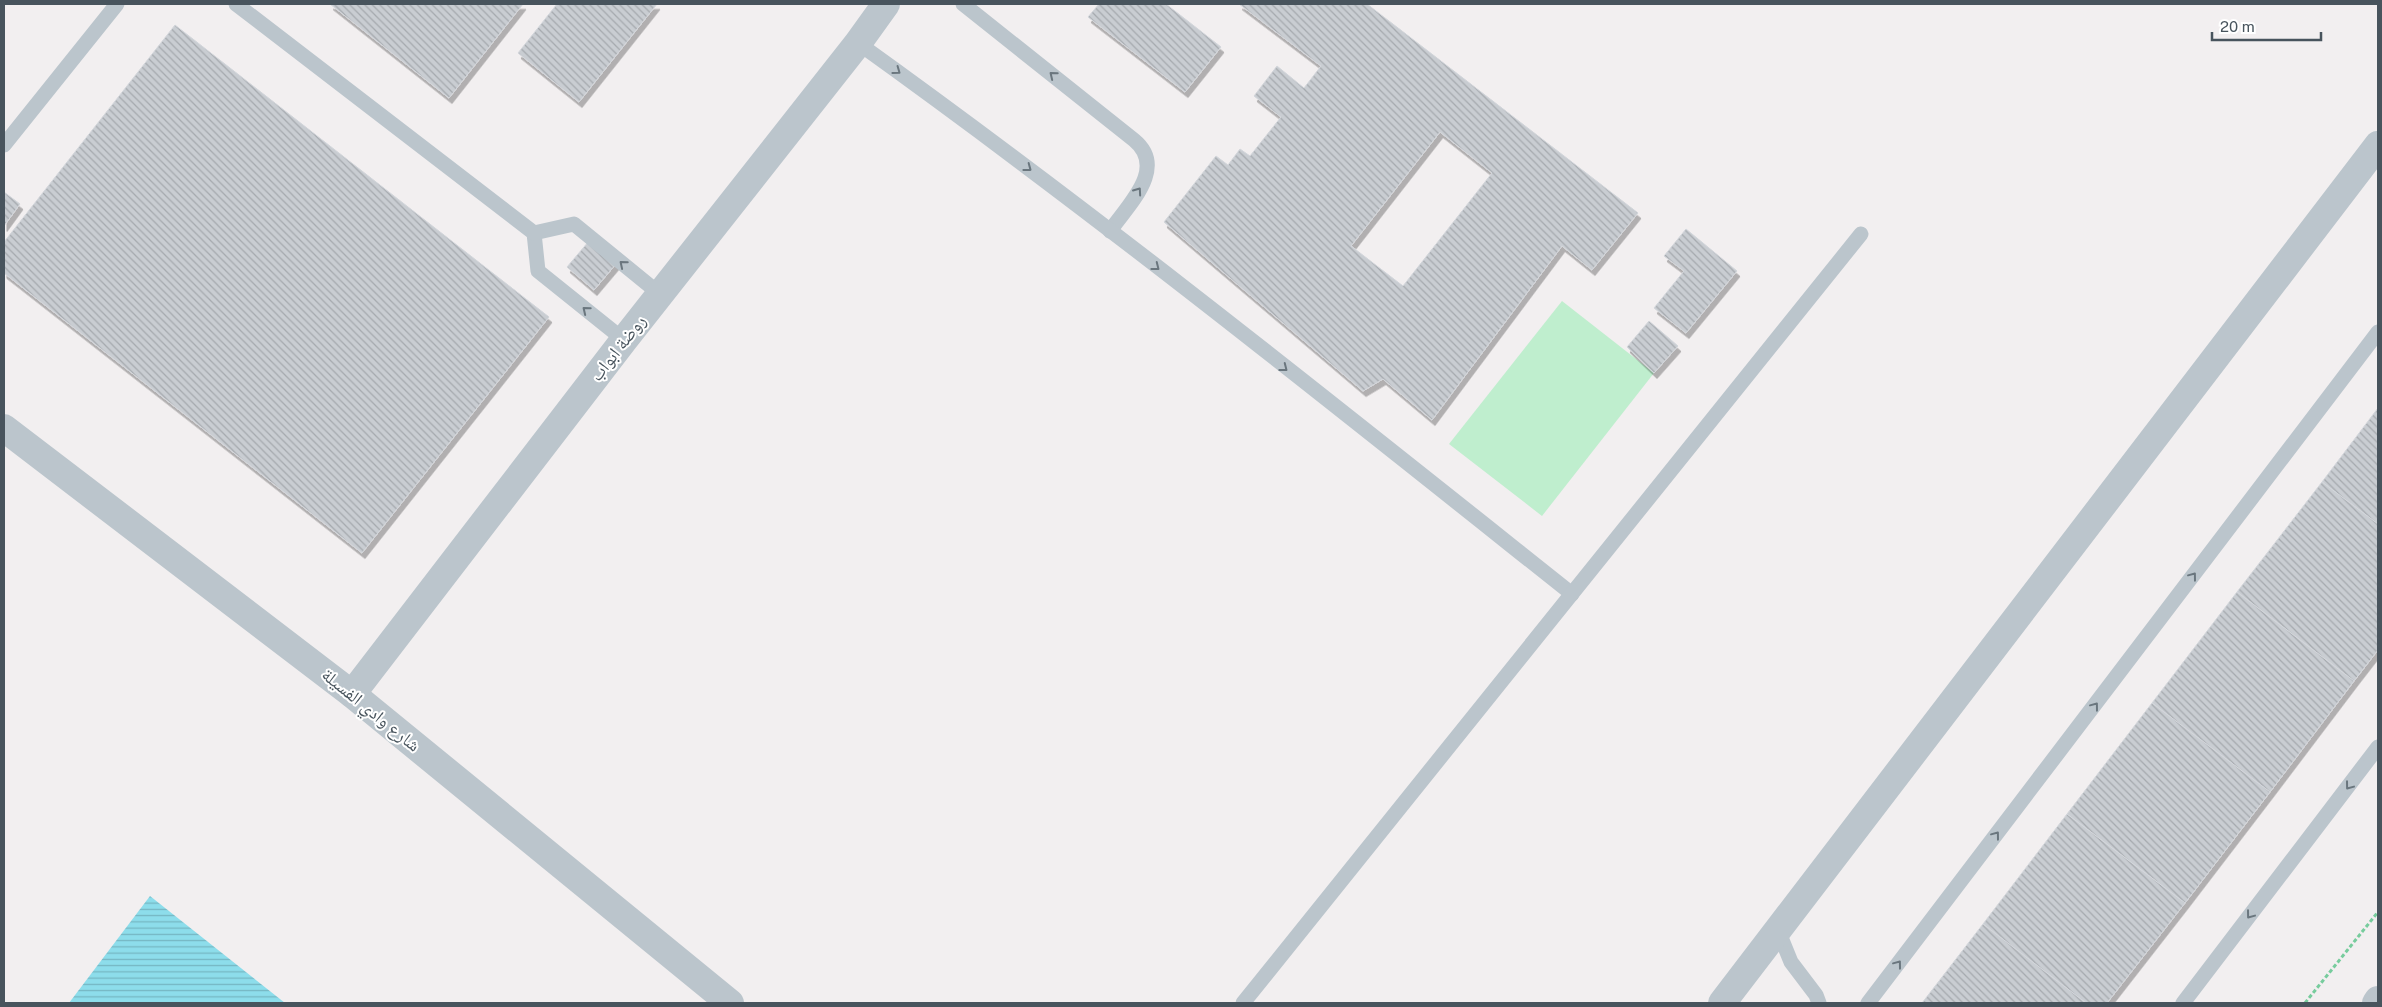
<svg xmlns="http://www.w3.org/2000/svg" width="2382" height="1007" viewBox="0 0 2382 1007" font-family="'Public Sans','Noto Naskh Arabic',sans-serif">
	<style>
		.grass { fill: #bfeece }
		.water { fill: url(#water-rules) }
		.building { fill: url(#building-back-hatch); stroke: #d3d6db; fill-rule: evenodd; filter: url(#shadow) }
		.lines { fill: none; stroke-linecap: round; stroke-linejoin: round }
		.path { stroke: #77cc9d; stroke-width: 3; stroke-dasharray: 4 2.5; stroke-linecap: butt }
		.lane { stroke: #bbc5cc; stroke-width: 15 }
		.street { stroke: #bbc5cc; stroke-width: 28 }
		.oneway { stroke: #6a767e }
		.labels { text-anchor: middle; stroke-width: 4; stroke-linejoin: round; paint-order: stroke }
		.street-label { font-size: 18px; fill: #48545d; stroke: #fff }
	</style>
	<defs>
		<pattern id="water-rules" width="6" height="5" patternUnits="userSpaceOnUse" patternTransform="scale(1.25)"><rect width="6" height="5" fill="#8dddeb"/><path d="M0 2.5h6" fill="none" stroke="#75b6c2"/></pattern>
		<pattern id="building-back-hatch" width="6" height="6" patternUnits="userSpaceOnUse" patternTransform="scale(1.25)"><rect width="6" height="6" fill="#c9cdd2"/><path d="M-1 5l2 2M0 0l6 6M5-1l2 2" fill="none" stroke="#a5a9ae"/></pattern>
		<filter id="shadow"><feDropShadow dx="3" dy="5.5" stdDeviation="0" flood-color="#0004"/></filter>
	</defs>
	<rect width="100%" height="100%" fill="#f2eff0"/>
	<polygon class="grass" points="1562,301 1654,373 1542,516 1449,444"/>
	<polygon class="water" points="150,896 285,1003 69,1003"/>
	<g class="building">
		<polygon points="330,4 523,4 449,98"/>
		<polygon points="557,4 657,4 579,102 518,53"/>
		<polygon points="1099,4 1166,4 1221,47 1185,92 1088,17"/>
		<path d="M1239,4H1367L1638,213L1592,270L1562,246L1432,420L1383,379L1363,391L1164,222L1216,156L1228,165L1240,149L1250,156L1281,117L1254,96L1277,66L1304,88L1321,66ZM1440,132L1492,173L1403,286L1351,246Z"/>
		<polygon points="175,25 549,317 362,553 4,273 4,242"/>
		<polygon points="4,192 20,204 4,226"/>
		<polygon points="1686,229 1737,271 1686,333 1654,308 1684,271 1664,256"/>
		<polygon points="589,241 616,264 594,290 567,267"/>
		<polygon points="1649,321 1678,346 1654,373 1627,347"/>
		<polygon points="2378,408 2378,524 2322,482"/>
		<polygon points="2322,482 2378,524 2378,650 2354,681 2237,592"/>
		<polygon points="2237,592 2354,681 2270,792 2152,703"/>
		<polygon points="2152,703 2270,792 2185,903 2067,814"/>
		<polygon points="2067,814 2185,903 2107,1003 2086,1003 1983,924"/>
		<polygon points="1983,924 2086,1003 1922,1003"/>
	</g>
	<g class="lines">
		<polyline class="path" points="2305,1003 2378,912"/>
		<g class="lane">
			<polyline points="236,4 534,233 538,271 624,340"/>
			<path d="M963,4L1134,140C1168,168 1128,205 1110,231"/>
			<path d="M858,43C1102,218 1337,407 1572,594"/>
			<polyline points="4,145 117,4"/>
			<polyline points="534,233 574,224 661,295"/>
			<polyline points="1778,930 1791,962 1816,995 1819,1003"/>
			<polyline points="1243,1003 1861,234"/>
			<polyline points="1868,1003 2378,332"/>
			<polyline points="2183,1003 2378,747"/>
		</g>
		<g class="street">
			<polyline points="4,428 352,694 730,1003"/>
			<polyline points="352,694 624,340 858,43 886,4"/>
			<polyline points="1722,1003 2378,145"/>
			<polyline points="2376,1003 2378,1000"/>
		</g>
	</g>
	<defs><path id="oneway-chevron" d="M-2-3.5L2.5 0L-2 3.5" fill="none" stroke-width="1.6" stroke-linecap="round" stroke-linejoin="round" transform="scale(1.25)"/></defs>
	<g class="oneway">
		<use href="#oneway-chevron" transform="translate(897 71) rotate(36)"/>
		<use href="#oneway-chevron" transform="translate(1053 75) rotate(-141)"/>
		<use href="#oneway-chevron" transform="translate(1028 168) rotate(37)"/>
		<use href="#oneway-chevron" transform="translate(1138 191) rotate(-55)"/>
		<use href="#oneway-chevron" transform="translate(623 264) rotate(-140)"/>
		<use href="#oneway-chevron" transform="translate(1156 267) rotate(38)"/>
		<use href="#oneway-chevron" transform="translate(586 310) rotate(-141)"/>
		<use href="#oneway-chevron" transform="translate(1284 368) rotate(38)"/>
		<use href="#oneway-chevron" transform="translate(2193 576) rotate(-53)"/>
		<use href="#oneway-chevron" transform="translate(2095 706) rotate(-53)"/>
		<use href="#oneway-chevron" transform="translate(2349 786) rotate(127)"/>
		<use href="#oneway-chevron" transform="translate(1996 835) rotate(-53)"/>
		<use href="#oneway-chevron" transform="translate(2250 915) rotate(127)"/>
		<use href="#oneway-chevron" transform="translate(1898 964) rotate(-53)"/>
	</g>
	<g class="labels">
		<g class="street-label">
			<text transform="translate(618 348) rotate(-52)" y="6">روضة ابواب</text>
			<text transform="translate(371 710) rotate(39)" y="6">شارع وادي الفسيلة</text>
		</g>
	</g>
	<rect width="2382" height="1007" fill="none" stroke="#48545d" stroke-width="10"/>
	<path d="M2212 32v8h109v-8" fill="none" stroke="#48545d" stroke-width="2.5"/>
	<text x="2220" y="32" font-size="15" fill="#48545d" stroke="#ffffff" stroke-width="4" paint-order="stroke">20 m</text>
</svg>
